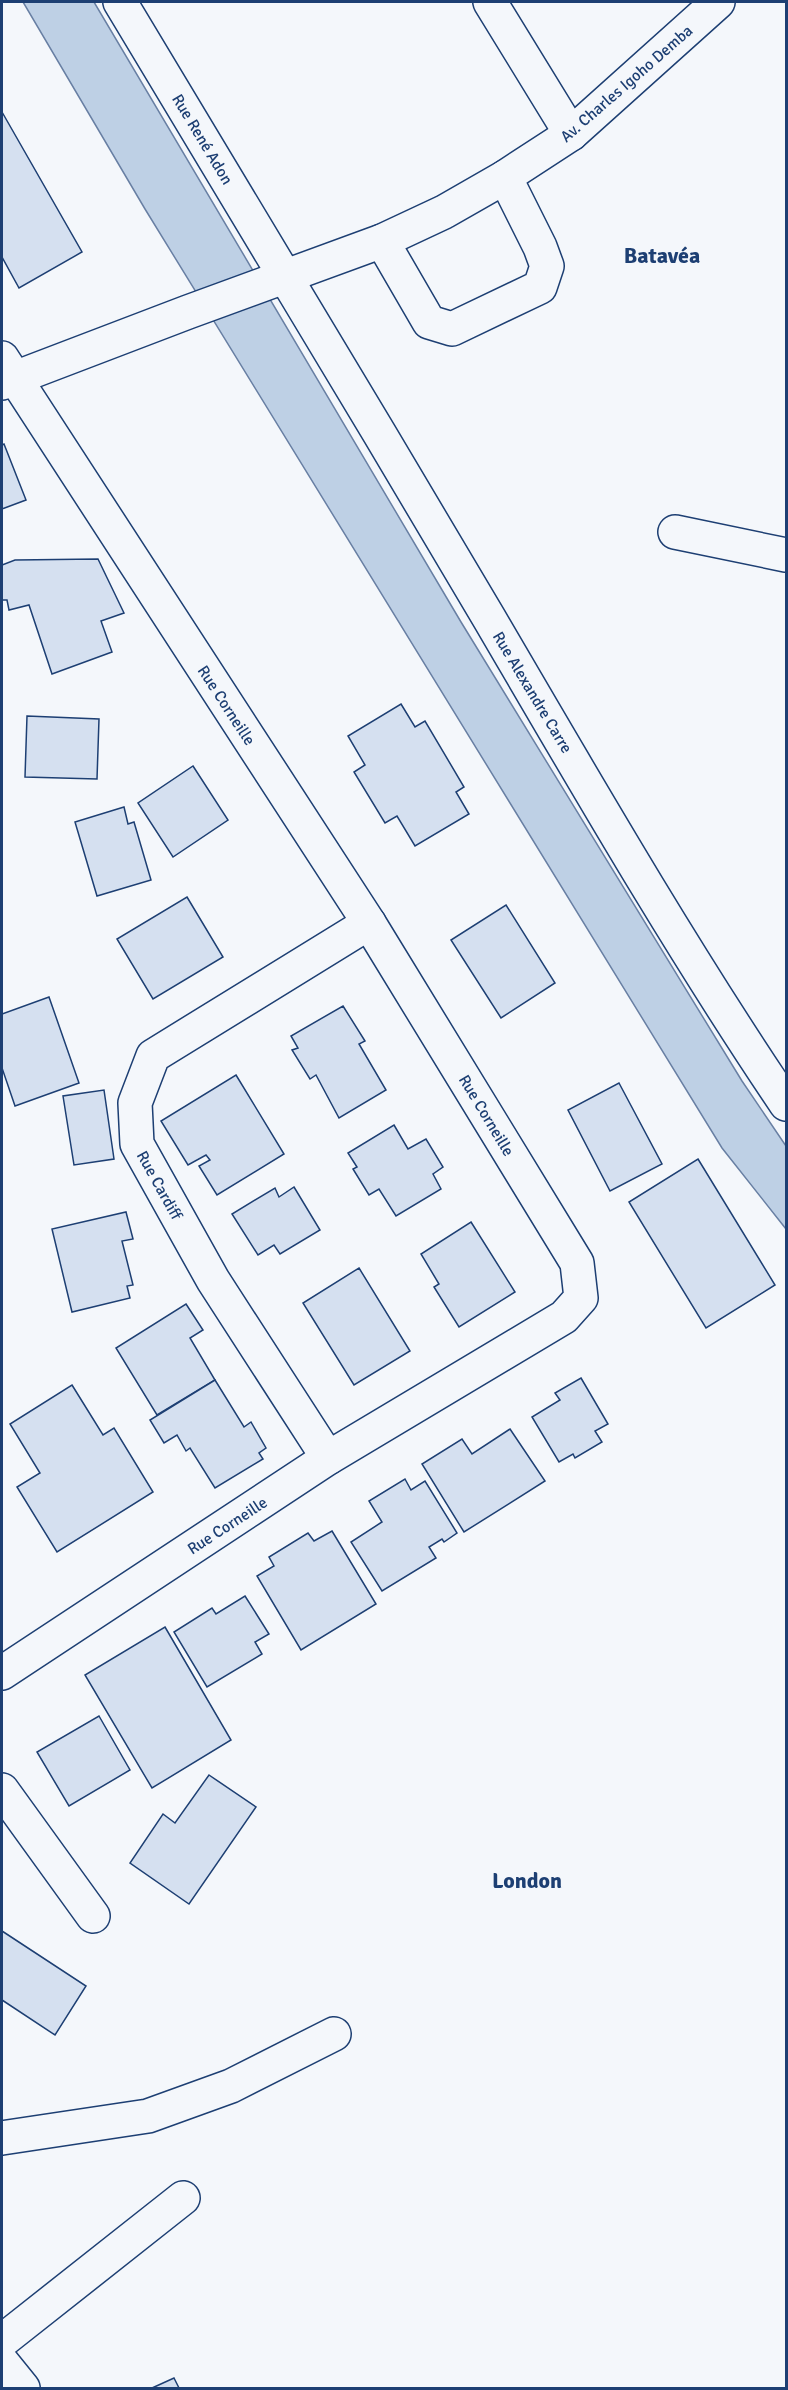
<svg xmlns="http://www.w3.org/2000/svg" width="788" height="2390" viewBox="0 0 788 2390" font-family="Signika,sans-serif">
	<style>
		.water { fill: #bed0e5; stroke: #687fa3; stroke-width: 1.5 }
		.building { fill: #d5e0f0; stroke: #1d3f73; stroke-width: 1.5 }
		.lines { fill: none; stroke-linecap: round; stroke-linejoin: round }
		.minor-casing { stroke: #1d3f73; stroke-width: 36 }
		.major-casing { stroke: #1d3f73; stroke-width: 36 }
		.minor { stroke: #f4f7fb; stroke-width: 33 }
		.major { stroke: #f4f7fb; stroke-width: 33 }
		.labels { text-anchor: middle; stroke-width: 4.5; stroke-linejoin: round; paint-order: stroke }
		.street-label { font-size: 16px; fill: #1d3f73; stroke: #f4f7fb }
		.district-label { font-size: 22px; font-weight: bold; fill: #1d3f73; stroke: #f4f7fb }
	</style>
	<rect width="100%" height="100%" fill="#f4f7fb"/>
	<polygon class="water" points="23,2 94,2 461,622 742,1081 786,1146 786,1229 722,1148 145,209"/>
	<g class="building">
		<polygon points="2,112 82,252 19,288 2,257"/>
		<polygon points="4,444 26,500 2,509 2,445"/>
		<polygon points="98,559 124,613 101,621 112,652 52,674 29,605 9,610 7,600 2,600 2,565 15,560"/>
		<polygon points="401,704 415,727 425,721 464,787 456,792 469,814 415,846 397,816 385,823 354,772 365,765 348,736"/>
		<polygon points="27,716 99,719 97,779 25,777"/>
		<polygon points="193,766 228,820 173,857 138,803"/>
		<polygon points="124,807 128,824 134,822 151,880 97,896 75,822"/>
		<polygon points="187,897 223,957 153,999 117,939"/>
		<polygon points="506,905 555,983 501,1018 451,940"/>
		<polygon points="49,997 79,1083 15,1106 2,1068 2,1014"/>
		<polygon points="343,1006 365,1041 359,1044 386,1090 339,1118 316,1075 310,1079 292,1050 298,1048 291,1036"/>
		<polygon points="236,1075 284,1154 217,1195 199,1166 210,1160 206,1155 188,1165 161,1121"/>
		<polygon points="619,1083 662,1164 610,1191 568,1110"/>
		<polygon points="104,1090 114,1159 74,1165 63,1096"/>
		<polygon points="394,1125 408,1149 426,1139 443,1167 433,1174 441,1189 396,1216 379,1189 369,1195 353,1169 357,1167 348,1153"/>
		<polygon points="698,1159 775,1285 706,1328 629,1202"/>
		<polygon points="294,1187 320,1230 280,1254 274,1245 258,1255 232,1214 275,1188 279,1197"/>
		<polygon points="126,1212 133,1239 122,1241 133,1285 127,1286 130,1298 72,1312 52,1229"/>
		<polygon points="471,1222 515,1292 459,1327 434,1287 439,1284 421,1254"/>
		<polygon points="359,1268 410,1351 354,1385 303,1303"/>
		<polygon points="186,1304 203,1330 190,1338 215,1380 157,1415 116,1348"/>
		<polygon points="581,1378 608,1424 595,1431 602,1442 575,1458 573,1454 559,1462 532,1417 560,1400 555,1393"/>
		<polygon points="215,1380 244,1427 251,1422 266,1448 259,1453 263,1459 215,1488 190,1448 186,1451 177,1435 164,1443 150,1420"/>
		<polygon points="72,1385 103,1435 114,1428 153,1492 57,1552 17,1487 40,1473 10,1424"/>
		<polygon points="510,1429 545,1481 464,1532 422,1464 462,1439 472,1454"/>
		<polygon points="405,1479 411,1490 425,1481 457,1533 444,1542 442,1539 429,1547 436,1558 382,1591 351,1542 382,1522 369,1501"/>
		<polygon points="332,1531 376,1604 301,1650 257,1576 274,1566 269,1557 308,1533 314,1541"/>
		<polygon points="245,1596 269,1634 255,1642 262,1654 207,1687 174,1632 212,1608 216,1614"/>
		<polygon points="165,1627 231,1740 152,1788 85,1675"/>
		<polygon points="99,1716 130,1770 69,1806 37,1752"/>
		<polygon points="209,1775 256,1807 189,1904 130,1863 163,1814 175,1823"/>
		<polygon points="2,1931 86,1986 55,2035 2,2000"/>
		<polygon points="174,2378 179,2388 152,2388"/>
	</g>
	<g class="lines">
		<defs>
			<g id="minor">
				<path d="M120,2C244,206 367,412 489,618C585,782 680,947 786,1104"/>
				<polyline points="490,2 571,134"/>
				<polyline points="382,241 429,322 452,329 540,287 547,266 540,247 505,177"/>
				<polyline points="2,358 369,923 577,1263 581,1298 564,1317 328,1458 2,1673"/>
				<polyline points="675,532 786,555"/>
				<polyline points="328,1458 213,1280 137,1144 135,1103 153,1056 369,923"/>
				<polyline points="2,1790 93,1916"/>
				<polyline points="2,2138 148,2116 231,2086 334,2034"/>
				<polyline points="2,2341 183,2198"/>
				<polyline points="2,2362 23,2388"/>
			</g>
			<polyline id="major" points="2,383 188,312 382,241 444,212 505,177 571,134 718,2"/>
		</defs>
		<use href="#minor" class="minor-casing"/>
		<use href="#major" class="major-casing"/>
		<use href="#minor" class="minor"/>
		<use href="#major" class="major"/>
	</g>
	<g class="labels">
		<g class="street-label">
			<text transform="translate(626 83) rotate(-41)" y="6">Av. Charles Igoho Demba</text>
			<text transform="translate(203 139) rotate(59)" y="6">Rue René Adon</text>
			<text transform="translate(533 692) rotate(59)" y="6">Rue Alexandre Carre</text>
			<text transform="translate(227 705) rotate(57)" y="6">Rue Corneille</text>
			<text transform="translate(487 1115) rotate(59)" y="6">Rue Corneille</text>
			<text transform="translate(160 1185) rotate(61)" y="6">Rue Cardiff</text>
			<text transform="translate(227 1525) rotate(-33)" y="6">Rue Corneille</text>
		</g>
		<g class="district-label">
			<text x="662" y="263">Batavéa</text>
			<text x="527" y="1888">London</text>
		</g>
	</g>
	<rect width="788" height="2390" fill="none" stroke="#1d3f73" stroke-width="6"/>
</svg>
